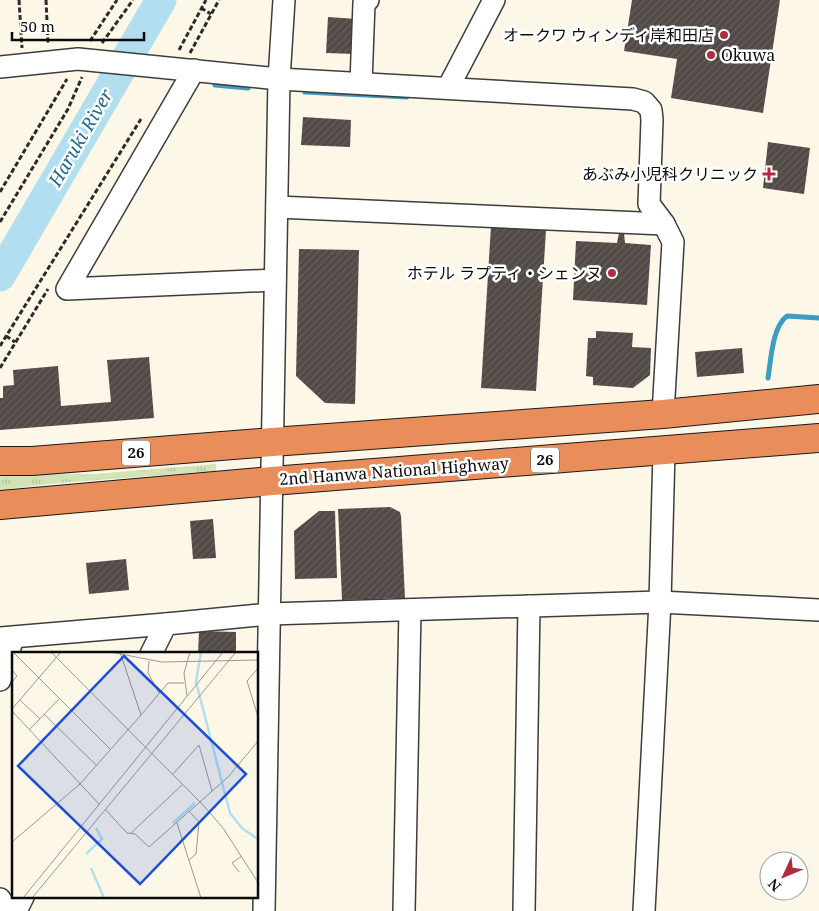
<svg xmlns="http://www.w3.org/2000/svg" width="819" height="911" viewBox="0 0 819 911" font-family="'Noto Serif','Noto Sans JP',serif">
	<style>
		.grass { fill: url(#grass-tufts) }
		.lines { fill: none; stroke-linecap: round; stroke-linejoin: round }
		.stream { stroke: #3e9bc1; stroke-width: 5 }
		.river { stroke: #b1dff0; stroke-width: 31 }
		.building { fill: url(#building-hatch) }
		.minor-casing { stroke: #3d3d3d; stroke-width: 24 }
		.highway-casing { stroke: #1b1b1b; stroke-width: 30 }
		.path { stroke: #2c2c2c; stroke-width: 3; stroke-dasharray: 5 2.5; stroke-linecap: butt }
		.minor { stroke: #fff; stroke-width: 21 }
		.highway { stroke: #e98d5b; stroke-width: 28 }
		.poi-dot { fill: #ae2e41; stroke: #fff; stroke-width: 2 }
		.labels { text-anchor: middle; stroke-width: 5; stroke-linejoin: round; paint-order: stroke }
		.shield { fill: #fff; stroke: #545454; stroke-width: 1 }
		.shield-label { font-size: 15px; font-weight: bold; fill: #0a0a0a }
		.poi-label { font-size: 16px; fill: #0a0a0a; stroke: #fff; text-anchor: end }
		.street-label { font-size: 16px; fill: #0a0a0a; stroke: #fff }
		.water-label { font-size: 18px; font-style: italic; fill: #1e6a90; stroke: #fff }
		.inset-river { fill: none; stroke: #b1dff0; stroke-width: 2.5 }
		.inset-road { fill: none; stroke: #9c988f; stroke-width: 1 }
		.view { fill: #1d4ed8; fill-opacity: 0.15; stroke: #1d4ed8; stroke-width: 2.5 }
		.inset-edge { fill: none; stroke: #0a0a0a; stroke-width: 2.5 }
	</style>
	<defs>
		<pattern id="grass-tufts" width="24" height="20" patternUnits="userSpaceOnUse" patternTransform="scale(1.25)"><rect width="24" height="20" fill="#d2e4b6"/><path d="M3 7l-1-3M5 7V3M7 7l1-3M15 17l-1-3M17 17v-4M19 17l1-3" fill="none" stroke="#b3c29b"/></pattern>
		<pattern id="building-hatch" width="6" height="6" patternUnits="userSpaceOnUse" patternTransform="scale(1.25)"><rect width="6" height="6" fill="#514a47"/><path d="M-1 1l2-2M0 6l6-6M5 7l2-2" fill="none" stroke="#65605d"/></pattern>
	</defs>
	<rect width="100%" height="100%" fill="#fdf7e8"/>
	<polygon class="grass" points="216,464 216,471 60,483 0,490 0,473 94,474"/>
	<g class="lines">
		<g class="stream">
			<polyline points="215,85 248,88"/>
			<polyline points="305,92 407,97"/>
			<path d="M768,378C771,360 772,327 787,316L819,318"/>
		</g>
		<polyline class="river" points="0,276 161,0"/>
	</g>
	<g class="building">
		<polygon points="632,0 780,0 763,113 671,98 677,59 624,51"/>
		<polygon points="328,17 356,19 354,54 326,53"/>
		<polygon points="303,117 351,120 350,147 301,145"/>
		<polygon points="768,142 810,148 804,194 763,188"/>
		<polygon points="491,226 546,230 536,391 481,388"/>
		<polygon points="619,233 624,233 625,243 651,245 647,305 573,300 576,241 617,243"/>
		<polygon points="299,249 359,250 355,404 325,403 296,376"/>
		<polygon points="596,331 633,333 632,347 651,348 650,375 633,388 593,385 593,377 586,376 588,338 596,338"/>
		<polygon points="742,348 744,373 697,377 695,352"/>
		<polygon points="149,357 154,418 0,430 0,398 3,398 3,386 14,385 13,370 58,366 61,406 111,402 107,360"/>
		<polygon points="390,507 400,512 401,516 405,598 342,600 338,509"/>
		<polygon points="319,511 335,511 337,578 295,579 294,531"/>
		<polygon points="213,519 216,558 193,559 190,521"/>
		<polygon points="126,559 129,590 89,594 86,563"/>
		<polygon points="199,631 236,632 236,654 198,654"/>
	</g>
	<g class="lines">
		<defs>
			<g id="minor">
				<polyline points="0,67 78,59 279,79 633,99 644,102 651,110 652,120 649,204 664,224 673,242 663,414"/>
				<polyline points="194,70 67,289 275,280"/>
				<polyline points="361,83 364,3 368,0"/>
				<polyline points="448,88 494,0"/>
				<polyline points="277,207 664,224"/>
				<polyline points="0,638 166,624"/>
				<polyline points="151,654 166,624 269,614 660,602 819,610"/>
				<polyline points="0,680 13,638"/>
				<polyline points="0,899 7,911"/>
				<polyline points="16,911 23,897"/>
				<polyline points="264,911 279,79 284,0"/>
				<polyline points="404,911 410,610"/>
				<polyline points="524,911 529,606"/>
				<polyline points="644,911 660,602 664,451"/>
			</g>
			<g id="highway">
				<polyline points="0,461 32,461 272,442 663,414 819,399"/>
				<polyline points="0,505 272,481 819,438"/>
			</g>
		</defs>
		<use href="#minor" class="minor-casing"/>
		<use href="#highway" class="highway-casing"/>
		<g class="path">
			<polyline points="19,0 22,48"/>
			<polyline points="46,0 48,43"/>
			<polyline points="201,8 211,14"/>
			<polyline points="90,41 117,0"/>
			<polyline points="102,43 133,0"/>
			<polyline points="179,50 206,0"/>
			<polyline points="190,53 219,0"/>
			<polyline points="0,192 67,79"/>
			<polyline points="0,222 68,109 82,77"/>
			<polyline points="6,336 15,342"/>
			<polyline points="0,346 141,119"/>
			<polyline points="0,368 48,289"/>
		</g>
		<use href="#minor" class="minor"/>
		<use href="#highway" class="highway"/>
	</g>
	<g class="poi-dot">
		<circle cx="724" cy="35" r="5"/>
		<circle cx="711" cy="55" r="5"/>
		<path d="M766.5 166.5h5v5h5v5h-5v5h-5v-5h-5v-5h5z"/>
		<circle cx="612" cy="273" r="5"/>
	</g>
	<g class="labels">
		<g class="shield">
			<rect x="122" y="440.5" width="28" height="25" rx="4"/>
			<rect x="531" y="447.5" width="28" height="25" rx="4"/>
		</g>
		<g class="shield-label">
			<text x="136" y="458">26</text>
			<text x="545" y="465">26</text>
		</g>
		<g class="poi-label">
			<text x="714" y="41">オークワ ウィンディ岸和田店</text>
			<text x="721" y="61" text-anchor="start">Okuwa</text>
			<text x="758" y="180">あぶみ小児科クリニック</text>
			<text x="602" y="279">ホテル ラプティ・シェンヌ</text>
		</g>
		<g class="street-label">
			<text transform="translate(394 471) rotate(-4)" y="6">2nd Hanwa National Highway</text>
		</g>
		<g class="water-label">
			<text transform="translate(81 138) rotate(-60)" y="6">Haruki River</text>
		</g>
	</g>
	<g transform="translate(12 652)">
		<rect width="246" height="246" fill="#fdf7e8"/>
		<path class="inset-river" d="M189,0L184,30L218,161L230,176L247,188M161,171L183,151M74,202L90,187L84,176M79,216L92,246"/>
		<path class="inset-road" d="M1,0L99,98M39,0L191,153L211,176L247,232M98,0L150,10L247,8M137,9L136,21L147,41M247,15L235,29L247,68M0,18L5,24L0,30M175,44L172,21L178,0M8,48L28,67M0,57L49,0M0,59L87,152M32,62L85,114M129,63L156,31H172M17,78L48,46M161,122L187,93L200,139M93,157L115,181L123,182L137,195L216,125L247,88M177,159L187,170L184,202L177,208M165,171L189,246M118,182L171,132M0,190L68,132L129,63L108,0M227,220L220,211L230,204M11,246L211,0M20,246L224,0"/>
		<path class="view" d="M112,4L234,122L128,232L6,114Z"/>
		<rect width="246" height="246" class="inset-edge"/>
	</g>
	<g transform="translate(784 876) rotate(226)"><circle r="24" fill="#ffffff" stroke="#9d9d9d"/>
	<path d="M0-4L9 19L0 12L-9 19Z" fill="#ae2e41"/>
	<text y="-8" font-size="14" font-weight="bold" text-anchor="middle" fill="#0a0a0a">N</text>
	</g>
	<path d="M12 32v8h132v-8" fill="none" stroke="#0a0a0a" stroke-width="2.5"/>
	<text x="20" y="32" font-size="15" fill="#0a0a0a" stroke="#ffffff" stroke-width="4" paint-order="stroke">50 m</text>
</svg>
